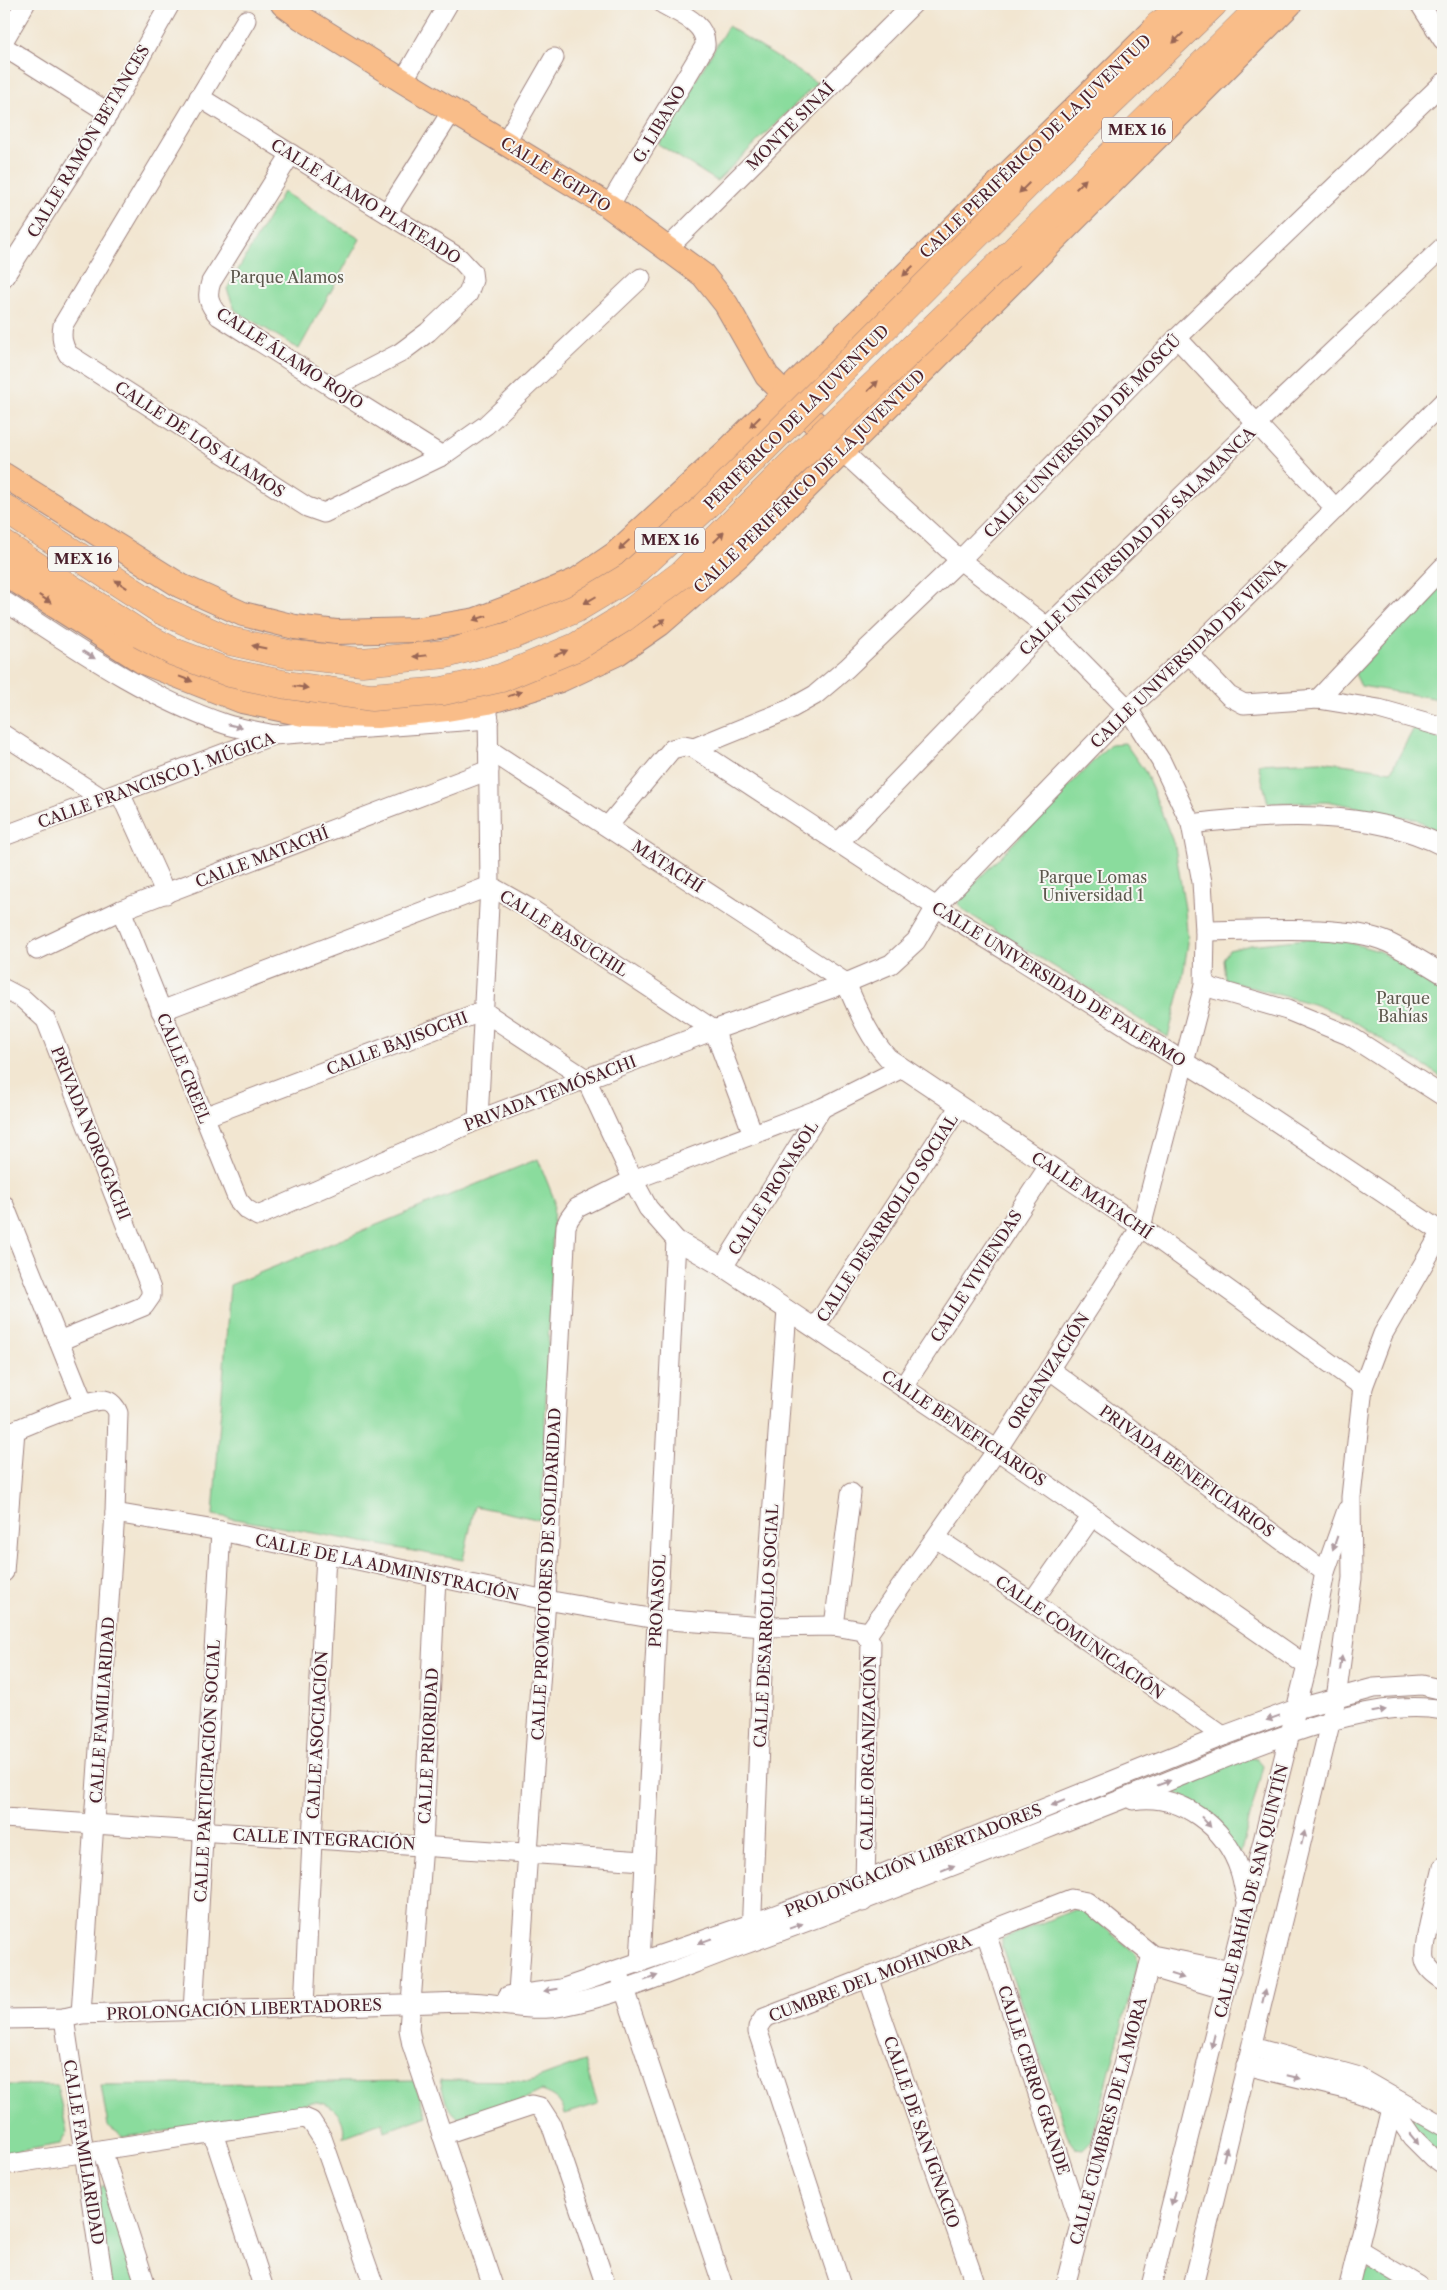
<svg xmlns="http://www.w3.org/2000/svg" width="1447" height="2290" viewBox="0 0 1447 2290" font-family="'Libre Caslon Text',serif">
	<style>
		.green { fill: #8adc9d; stroke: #6a7e64 }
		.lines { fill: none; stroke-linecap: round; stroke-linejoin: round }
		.minor-casing { stroke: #9e827e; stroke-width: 21 }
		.major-casing { stroke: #9e827e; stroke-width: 26 }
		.highway-casing { stroke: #9e827e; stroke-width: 29 }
		.minor { stroke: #fff; stroke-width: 19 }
		.major { stroke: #f9bd89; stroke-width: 24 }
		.highway { stroke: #f9bd89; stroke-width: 28 }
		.highway-bridge-casing { stroke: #9e827e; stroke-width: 29; stroke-linecap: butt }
		.highway-bridge { stroke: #f9bd89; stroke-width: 28 }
		.oneway { fill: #965 }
		.oneway2 { fill: #ae9aa0 }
		.labels { text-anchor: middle; stroke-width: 4; stroke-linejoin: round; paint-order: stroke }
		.shield { fill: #f6f6f2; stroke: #7e6067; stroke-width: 1 }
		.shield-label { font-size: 15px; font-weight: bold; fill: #4a1f2b }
		.street-label { font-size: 16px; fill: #4a1f2b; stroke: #f6f6f2 }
		.park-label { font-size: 16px; fill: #5d584d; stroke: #f6f6f2 }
	</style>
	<rect width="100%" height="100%" fill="#f6f6f2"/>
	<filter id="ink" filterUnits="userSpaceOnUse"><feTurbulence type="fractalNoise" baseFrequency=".02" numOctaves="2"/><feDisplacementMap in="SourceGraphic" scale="10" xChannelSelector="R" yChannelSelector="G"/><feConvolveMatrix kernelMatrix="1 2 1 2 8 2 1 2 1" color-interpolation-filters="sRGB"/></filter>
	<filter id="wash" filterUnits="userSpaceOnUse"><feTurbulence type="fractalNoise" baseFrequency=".0096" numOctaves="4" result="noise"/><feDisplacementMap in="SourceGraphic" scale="20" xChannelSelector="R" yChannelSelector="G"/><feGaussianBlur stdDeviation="1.12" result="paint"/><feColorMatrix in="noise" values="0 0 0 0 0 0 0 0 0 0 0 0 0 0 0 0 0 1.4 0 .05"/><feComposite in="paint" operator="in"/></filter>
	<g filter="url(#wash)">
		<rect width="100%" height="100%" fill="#f2e6d1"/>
		<g class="green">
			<polygon points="728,26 817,83 717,181 658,144"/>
			<polygon points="283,192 360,239 299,349 235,310 227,289"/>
			<polygon points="1443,580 1443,701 1433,698 1361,686 1355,674"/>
			<polygon points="1414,728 1443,741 1443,835 1416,819 1332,802 1268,803 1258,764 1321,761 1391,771"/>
			<polygon points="1125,743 1146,773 1175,847 1185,909 1188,943 1182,982 1168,1037 966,912 958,904 960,898 1110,744"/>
			<polygon points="1305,939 1347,942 1379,951 1443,986 1443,1078 1347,1017 1313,1004 1232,982 1225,979 1223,959 1229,950 1251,945"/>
			<polygon points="538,1159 554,1199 541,1520 475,1506 463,1560 213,1515 230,1285"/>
			<polygon points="1247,1757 1257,1759 1263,1766 1240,1855 1196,1804 1180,1795 1162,1791"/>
			<polygon points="1076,1909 1088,1912 1136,1954 1138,1963 1092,2140 1083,2149 1075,2148 1069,2140 1002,1948 1002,1939"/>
			<path d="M584,2061L598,2104L565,2114C562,2101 553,2095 541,2091L518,2102L464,2120C446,2115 445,2096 440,2080L530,2081Z"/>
			<path d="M414,2081L427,2116L385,2131L383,2122L343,2137C347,2120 334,2104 317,2102C307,2100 294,2110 284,2112C231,2123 177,2129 124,2137L108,2126L101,2085Z"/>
			<polygon points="4,2085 57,2085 67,2132 60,2144 4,2154"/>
			<polygon points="1407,2114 1443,2133 1443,2157 1422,2138"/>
			<polygon points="104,2185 143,2286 112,2286 97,2191"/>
			<polygon points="1369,2270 1380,2272 1402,2286 1359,2286 1361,2277"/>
		</g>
	</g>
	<g filter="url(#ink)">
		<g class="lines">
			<defs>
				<g id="minor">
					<polyline points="1420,4 1443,40"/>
					<path d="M246,20L63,325C61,337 62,344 68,354L307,507L324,513L442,456L486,425L641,278"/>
					<polyline points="4,40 25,4"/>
					<polyline points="4,47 109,113"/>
					<polyline points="403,81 448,4"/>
					<polyline points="199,97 459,258 472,272 473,280 468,294 428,332 400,353 333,388"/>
					<polyline points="505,143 554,58"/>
					<path d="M291,154L211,282C206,297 209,305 219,316L442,456"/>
					<path d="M609,206L705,46C707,23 680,14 663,4"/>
					<polyline points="387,213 452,111"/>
					<polyline points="667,249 913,4"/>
					<polyline points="4,277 109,113 170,4"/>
					<polyline points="1177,338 1336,509"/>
					<polyline points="842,451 960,560 1047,627 1128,709 1161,761 1191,824 1202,882 1205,931 1204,986 1141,1227 997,1450 867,1635"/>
					<path d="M4,601C73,646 145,697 225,724C240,729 257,731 273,735"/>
					<polyline points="1189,654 1229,696 1244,704 1318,699 1379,709 1443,727"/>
					<polyline points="1318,699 1443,567"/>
					<polyline points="4,735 103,799"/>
					<polyline points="694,748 790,709 815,695 847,668 960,560 1177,338 1443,83"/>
					<polyline points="488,749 846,983"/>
					<polyline points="120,793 166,894"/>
					<path d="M1191,824C1271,814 1369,808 1443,846"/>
					<polyline points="608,826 672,749 684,746 694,748 936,907 1226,1088 1443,1233"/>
					<polyline points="4,836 273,735 489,719"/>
					<polyline points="838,843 1047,627 1255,425 1443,247"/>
					<polyline points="121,910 238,1200 246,1209 258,1216 478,1120 714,1030 846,983 891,964 916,941 936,907 1128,709 1189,654 1443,402"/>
					<path d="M1205,931C1254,931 1343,923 1387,942C1406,951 1425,963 1443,974"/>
					<polyline points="37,950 121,910 489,770"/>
					<path d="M846,983C858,1010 868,1036 888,1058L1141,1227L1363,1387"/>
					<polyline points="1204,986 1287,1010 1348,1035 1443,1096"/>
					<polyline points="4,989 23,999 46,1020 151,1289 151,1296 144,1306 59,1341"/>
					<polyline points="161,1011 490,886 534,911 714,1030 753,1134"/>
					<polyline points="204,1117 483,1011 586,1079 633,1180 648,1208 676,1240 723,1267 997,1450 1307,1666"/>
					<polyline points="478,1120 490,886 488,706"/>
					<polyline points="4,1205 84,1404"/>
					<polyline points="723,1267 822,1108"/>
					<polyline points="815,1328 959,1107"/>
					<polyline points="1049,1369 1325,1572"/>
					<polyline points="903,1387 1049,1166"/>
					<path d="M4,1435C26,1426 83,1400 104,1400C111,1401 116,1407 118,1413L115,1513L81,2014"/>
					<polyline points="115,1513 221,1531 546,1600 656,1619 764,1627 834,1626 863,1631 871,1643 865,1881 863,1902"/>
					<polyline points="936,1538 1032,1602 1223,1736"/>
					<polyline points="4,1572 15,1430"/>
					<polyline points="436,1577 423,1845 409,2029 412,2045 493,2286"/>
					<polyline points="1032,1602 1092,1516"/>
					<polyline points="834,1626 851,1493"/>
					<path d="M1133,1800C1180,1792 1226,1827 1240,1871C1243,1880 1244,1889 1246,1898"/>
					<polyline points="4,1818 644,1861"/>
					<path d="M1443,1867C1439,1887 1422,1943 1425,1960C1427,1969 1436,1975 1443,1980"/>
					<polyline points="986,1933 1081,2226"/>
					<polyline points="751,1934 764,1627 787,1310"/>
					<polyline points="640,1963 676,1240"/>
					<polyline points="1149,1967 1226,1990"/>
					<polyline points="620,1977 723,2286"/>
					<polyline points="868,1977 976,2286"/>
					<polyline points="508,1996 561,1989 751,1924 865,1881 1223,1736 1296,1709 1374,1688 1422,1685 1443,1690"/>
					<polyline points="304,2006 326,1554"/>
					<polyline points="517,2006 546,1600 566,1226 569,1219 577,1208 633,1180 822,1108 902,1068"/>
					<polyline points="193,2011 221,1531"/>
					<polyline points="64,2018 104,2286"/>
					<path d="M4,2019L64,2018L81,2014L465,2002C497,2002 531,2013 563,2006C623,1994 682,1967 740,1946C880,1896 1017,1840 1156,1786C1232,1756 1363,1694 1443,1710"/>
					<polyline points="1252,2047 1356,2076 1443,2126"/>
					<polyline points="1246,2065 1350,2090 1376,2099 1392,2108 1412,2137 1433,2158 1443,2165"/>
					<polyline points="213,2133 263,2286"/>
					<polyline points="442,2135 532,2105 540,2107 551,2124 606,2286"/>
					<polyline points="102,2150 146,2286"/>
					<polyline points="4,2165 304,2118 311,2121 322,2138 374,2286"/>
					<polyline points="1359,2250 1419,2286"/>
					<polyline points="841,2286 758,2032 758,2027 764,2018 1071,1899 1087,1902 1152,1955 1231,1971"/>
					<polyline points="1065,2286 1152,1955"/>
					<polyline points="1151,2286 1307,1666 1325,1572 1347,1510"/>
					<polyline points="1193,2286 1336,1699 1352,1578 1351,1497 1363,1387 1383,1334 1443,1230"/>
					<polyline points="1349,2286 1394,2100"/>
				</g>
				<g id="major">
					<polyline points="283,4 302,18 403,81 609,206 703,275 726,304 767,376 838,446"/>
					<polyline points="4,475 181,586 243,614 295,627 336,632 416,630 476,620 529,600 577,580 615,554 727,451 1172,12"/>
					<polyline points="4,573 143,662 242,701 303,714 377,716 447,709 488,702 560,680 618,653 660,624 737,557 1290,4"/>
				</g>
				<g id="highway">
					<polyline points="1158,26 1189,4"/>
					<polyline points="1058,153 1213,4"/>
					<polyline points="1009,256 1264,4"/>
					<polyline points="4,508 161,610"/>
					<polyline points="4,545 140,634"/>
				</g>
			</defs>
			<use href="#minor" class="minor-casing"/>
			<use href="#major" class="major-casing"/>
			<use href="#highway" class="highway-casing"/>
			<use href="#minor" class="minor"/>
			<use href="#major" class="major"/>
			<use href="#highway" class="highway"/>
			<defs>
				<g id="highway-bridge">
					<polyline points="161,610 230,641 288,654 362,662 446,654 510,636 575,609 630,576 706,506 1058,153"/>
					<polyline points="140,634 174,652 230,673 287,685 371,697 443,691 501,678 576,647 622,619 682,574 791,465 1009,256"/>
				</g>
			</defs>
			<use href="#highway-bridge" class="highway-bridge-casing"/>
			<use href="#highway-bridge" class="highway-bridge"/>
		</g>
		<defs><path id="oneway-solid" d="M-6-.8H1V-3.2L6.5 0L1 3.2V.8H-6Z" transform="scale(1.25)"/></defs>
		<g class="oneway">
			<use href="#oneway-solid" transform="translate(1178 38) rotate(136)"/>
			<use href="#oneway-solid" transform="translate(1081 184) rotate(-45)"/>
			<use href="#oneway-solid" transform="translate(1024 188) rotate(135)"/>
			<use href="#oneway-solid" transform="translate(908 271) rotate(136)"/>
			<use href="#oneway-solid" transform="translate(873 386) rotate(-44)"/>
			<use href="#oneway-solid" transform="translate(755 422) rotate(135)"/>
			<use href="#oneway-solid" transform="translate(719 537) rotate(-45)"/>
			<use href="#oneway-solid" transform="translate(624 545) rotate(137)"/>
			<use href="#oneway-solid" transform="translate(121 584) rotate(-147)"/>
			<use href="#oneway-solid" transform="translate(45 599) rotate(33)"/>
			<use href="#oneway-solid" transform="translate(590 600) rotate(150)"/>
			<use href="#oneway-solid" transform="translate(480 618) rotate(162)"/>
			<use href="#oneway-solid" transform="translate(660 623) rotate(-38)"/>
			<use href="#oneway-solid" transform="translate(259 647) rotate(-168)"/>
			<use href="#oneway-solid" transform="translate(561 653) rotate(-23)"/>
			<use href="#oneway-solid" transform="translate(420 656) rotate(174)"/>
			<use href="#oneway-solid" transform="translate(186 679) rotate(21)"/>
			<use href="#oneway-solid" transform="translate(301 687) rotate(8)"/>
			<use href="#oneway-solid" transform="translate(515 694) rotate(-18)"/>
		</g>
		<g class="oneway2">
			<use href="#oneway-solid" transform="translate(89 655) rotate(31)"/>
			<use href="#oneway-solid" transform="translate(235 726) rotate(13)"/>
			<use href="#oneway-solid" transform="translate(1335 1543) rotate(109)"/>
			<use href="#oneway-solid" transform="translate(1341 1663) rotate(-83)"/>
			<use href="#oneway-solid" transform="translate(1379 1711) rotate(-9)"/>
			<use href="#oneway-solid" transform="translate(1273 1718) rotate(160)"/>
			<use href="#oneway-solid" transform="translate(1164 1783) rotate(-21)"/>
			<use href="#oneway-solid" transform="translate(1058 1803) rotate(158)"/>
			<use href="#oneway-solid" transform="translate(1206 1822) rotate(48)"/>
			<use href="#oneway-solid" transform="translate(1303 1838) rotate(-76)"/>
			<use href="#oneway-solid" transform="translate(948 1868) rotate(-22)"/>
			<use href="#oneway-solid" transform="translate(796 1926) rotate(-20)"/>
			<use href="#oneway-solid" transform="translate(705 1941) rotate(160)"/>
			<use href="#oneway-solid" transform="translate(1177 1976) rotate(17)"/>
			<use href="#oneway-solid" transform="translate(651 1978) rotate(-20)"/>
			<use href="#oneway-solid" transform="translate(551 1990) rotate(171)"/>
			<use href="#oneway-solid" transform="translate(1264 1996) rotate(-76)"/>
			<use href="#oneway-solid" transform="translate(1213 2041) rotate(104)"/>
			<use href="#oneway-solid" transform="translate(1294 2077) rotate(14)"/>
			<use href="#oneway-solid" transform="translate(1414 2139) rotate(50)"/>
			<use href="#oneway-solid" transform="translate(1225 2154) rotate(-76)"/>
			<use href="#oneway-solid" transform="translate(1173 2198) rotate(104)"/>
		</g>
	</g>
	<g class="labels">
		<g class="shield">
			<rect x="1102" y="117.5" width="70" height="25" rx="4"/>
			<rect x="635" y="527.5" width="70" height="25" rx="4"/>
			<rect x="48" y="546.5" width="70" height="25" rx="4"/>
		</g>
		<g class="shield-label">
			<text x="1137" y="135">MEX 16</text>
			<text x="670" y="545">MEX 16</text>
			<text x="83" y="564">MEX 16</text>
		</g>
		<g class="street-label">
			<text transform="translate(659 124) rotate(-59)" y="6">G. LIBANO</text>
			<text transform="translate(790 126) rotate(-45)" y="6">MONTE SINAÍ</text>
			<text transform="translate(88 141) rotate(-59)" y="6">CALLE RAMÓN BETANCES</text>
			<text transform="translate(1035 146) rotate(-44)" y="6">CALLE PERIFÉRICO DE LA JUVENTUD</text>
			<text transform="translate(556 174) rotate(32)" y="6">CALLE EGIPTO</text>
			<text transform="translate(366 201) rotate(32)" y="6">CALLE ÁLAMO PLATEADO</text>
			<text transform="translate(290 358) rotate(33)" y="6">CALLE ÁLAMO ROJO</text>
			<text transform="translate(796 417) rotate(-45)" y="6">PERIFÉRICO DE LA JUVENTUD</text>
			<text transform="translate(1082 436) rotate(-46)" y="6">CALLE UNIVERSIDAD DE MOSCÚ</text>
			<text transform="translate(200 439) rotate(33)" y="6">CALLE DE LOS ÁLAMOS</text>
			<text transform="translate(809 481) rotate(-44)" y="6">CALLE PERIFÉRICO DE LA JUVENTUD</text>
			<text transform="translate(1137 541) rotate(-44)" y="6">CALLE UNIVERSIDAD DE SALAMANCA</text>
			<text transform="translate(1188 653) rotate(-44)" y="6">CALLE UNIVERSIDAD DE VIENA</text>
			<text transform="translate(156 780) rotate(-20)" y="6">CALLE FRANCISCO J. MÚGICA</text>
			<text transform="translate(262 857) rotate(-21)" y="6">CALLE MATACHÍ</text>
			<text transform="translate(668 866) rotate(33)" y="6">MATACHÍ</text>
			<text transform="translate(564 933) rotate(32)" y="6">CALLE BASUCHIL</text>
			<text transform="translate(1059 984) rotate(32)" y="6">CALLE UNIVERSIDAD DE PALERMO</text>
			<text transform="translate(397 1043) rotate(-21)" y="6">CALLE BAJISOCHI</text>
			<text transform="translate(184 1068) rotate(68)" y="6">CALLE CREEL</text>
			<text transform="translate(550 1093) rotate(-21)" y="6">PRIVADA TEMÓSACHI</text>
			<text transform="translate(91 1133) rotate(68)" y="6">PRIVADA NOROGACHI</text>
			<text transform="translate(773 1188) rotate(-58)" y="6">CALLE PRONASOL</text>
			<text transform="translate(1092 1195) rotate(34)" y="6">CALLE MATACHÍ</text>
			<text transform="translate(887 1218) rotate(-57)" y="6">CALLE DESARROLLO SOCIAL</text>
			<text transform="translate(976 1276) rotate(-57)" y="6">CALLE VIVIENDAS</text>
			<text transform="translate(1048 1371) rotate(-57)" y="6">ORGANIZACIÓN</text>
			<text transform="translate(964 1428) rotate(34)" y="6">CALLE BENEFICIARIOS</text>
			<text transform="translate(1187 1471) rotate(36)" y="6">PRIVADA BENEFICIARIOS</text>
			<text transform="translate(387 1567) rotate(12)" y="6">CALLE DE LA ADMINISTRACIÓN</text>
			<text transform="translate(546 1574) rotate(-87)" y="6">CALLE PROMOTORES DE SOLIDARIDAD</text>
			<text transform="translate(657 1601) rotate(-87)" y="6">PRONASOL</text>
			<text transform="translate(766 1626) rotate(-87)" y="6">CALLE DESARROLLO SOCIAL</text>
			<text transform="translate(1080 1637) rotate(35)" y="6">CALLE COMUNICACIÓN</text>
			<text transform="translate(102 1710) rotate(-86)" y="6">CALLE FAMILIARIDAD</text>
			<text transform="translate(317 1735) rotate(-87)" y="6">CALLE ASOCIACIÓN</text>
			<text transform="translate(428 1746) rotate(-87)" y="6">CALLE PRIORIDAD</text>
			<text transform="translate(868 1753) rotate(-89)" y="6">CALLE ORGANIZACIÓN</text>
			<text transform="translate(207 1771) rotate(-87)" y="6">CALLE PARTICIPACIÓN SOCIAL</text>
			<text transform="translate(324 1839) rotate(3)" y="6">CALLE INTEGRACIÓN</text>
			<text transform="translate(913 1860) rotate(-22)" y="6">PROLONGACIÓN LIBERTADORES</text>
			<text transform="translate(1251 1891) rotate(-76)" y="6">CALLE BAHÍA DE SAN QUINTÍN</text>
			<text transform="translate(870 1978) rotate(-21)" y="6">CUMBRE DEL MOHINORA</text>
			<text transform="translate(244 2009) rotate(-2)" y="6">PROLONGACIÓN LIBERTADORES</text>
			<text transform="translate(1034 2080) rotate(72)" y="6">CALLE CERRO GRANDE</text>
			<text transform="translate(1108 2121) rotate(-75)" y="6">CALLE CUMBRES DE LA MORA</text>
			<text transform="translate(922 2132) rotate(71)" y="6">CALLE DE SAN IGNACIO</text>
			<text transform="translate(84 2152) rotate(81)" y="6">CALLE FAMILIARIDAD</text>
		</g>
		<g class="park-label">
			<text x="287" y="283">Parque Alamos</text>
			<text x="1093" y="883">Parque Lomas<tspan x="1093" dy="18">Universidad 1</tspan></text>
			<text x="1403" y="1004">Parque<tspan x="1403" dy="18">Bahías</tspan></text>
		</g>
	</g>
	<rect width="1447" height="2290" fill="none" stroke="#f6f6f2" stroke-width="20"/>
</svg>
